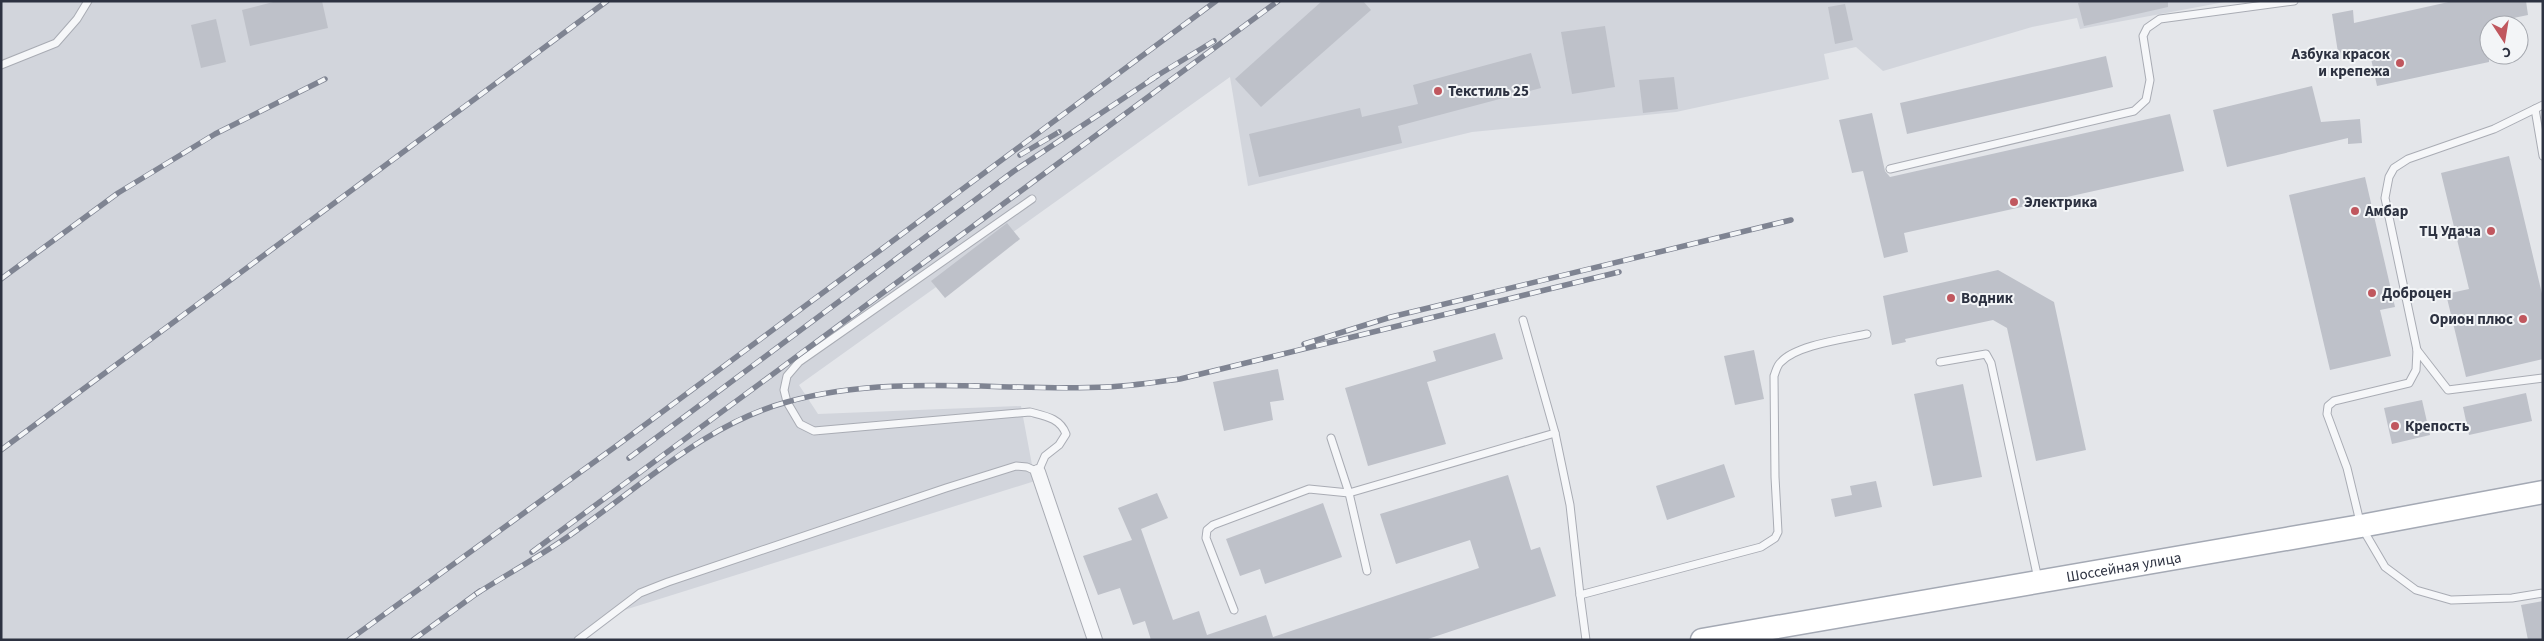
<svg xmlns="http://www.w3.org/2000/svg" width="2544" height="641" viewBox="0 0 2544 641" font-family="'Source Sans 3',sans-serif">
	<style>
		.built { fill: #d2d5dc }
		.building { fill: #bec1c9 }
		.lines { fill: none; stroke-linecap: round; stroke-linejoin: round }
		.lane-casing { stroke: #a9acb4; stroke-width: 9 }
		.street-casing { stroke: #a9acb4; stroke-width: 16 }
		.primary-casing { stroke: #a4a9b4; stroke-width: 25 }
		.lane { stroke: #f6f7f9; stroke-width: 7 }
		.street { stroke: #f6f7f9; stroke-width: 14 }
		.primary { stroke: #fff; stroke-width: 22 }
		.rail-casing { stroke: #7f8492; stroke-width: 5.5 }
		.rail { stroke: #f3f5f7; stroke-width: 4; stroke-dasharray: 11; stroke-linecap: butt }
		.poi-dot { fill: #c0575e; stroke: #f3f5f7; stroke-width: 2 }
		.labels { text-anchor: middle; stroke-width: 4; stroke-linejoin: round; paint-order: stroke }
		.poi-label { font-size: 15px; font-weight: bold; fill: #2d3241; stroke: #f3f5f7; text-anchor: start }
		.street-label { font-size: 15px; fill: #2d3241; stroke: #f3f5f7 }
	</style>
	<rect width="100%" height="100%" fill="#e4e6ea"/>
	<polygon class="built" points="1,1 2230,1 2080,29 2077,18 2032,27 1883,71 1856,47 1824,54 1829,79 1676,112 1472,132 1248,186 1230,77 799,385 818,414 1021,406 1035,481 618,612 579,640 1,640"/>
	<g class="building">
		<polygon points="277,1 322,1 328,28 250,46 242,10"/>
		<polygon points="1322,1 1363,1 1371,10 1261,107 1235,79"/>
		<polygon points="2086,1 2168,1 2168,7 2084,26 2078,3"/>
		<polygon points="2453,1 2526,1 2528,15 2489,23 2489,62 2377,86 2370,54 2339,59 2332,14 2353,10 2354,23"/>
		<polygon points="1845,4 1853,40 1835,44 1828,7"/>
		<polygon points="216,19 226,62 201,68 191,25"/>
		<polygon points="1605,26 1615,87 1572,94 1561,32"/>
		<polygon points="1531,53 1541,88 1398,126 1402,143 1259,177 1249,134 1360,108 1362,117 1418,104 1413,85"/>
		<polygon points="2106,56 2113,87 1907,134 1900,103"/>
		<polygon points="1674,77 1678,109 1643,113 1639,80"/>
		<polygon points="2312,86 2321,122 2360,119 2362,143 2348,144 2348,138 2227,167 2213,110"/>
		<polygon points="1872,113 1885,171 1890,177 2170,114 2184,171 1904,233 1908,252 1884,258 1863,171 1852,173 1839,120"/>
		<polygon points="2509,156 2543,298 2543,359 2466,377 2446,294 2469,289 2441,173"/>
		<polygon points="2365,177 2395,307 2380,310 2391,356 2330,370 2289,195"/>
		<polygon points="1007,223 1020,239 945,298 931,281"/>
		<polygon points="1998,270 2054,302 2086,450 2036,461 2007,328 1993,320 1905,339 1906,342 1892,345 1883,296"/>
		<polygon points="1495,333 1503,359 1427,382 1446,444 1368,466 1345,388 1436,361 1433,351"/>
		<polygon points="1754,350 1764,399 1735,405 1724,356"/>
		<polygon points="1278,369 1284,400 1270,402 1273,420 1224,431 1213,382"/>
		<polygon points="1963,384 1982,477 1933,486 1914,394"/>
		<polygon points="2526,393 2532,421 2469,435 2463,407"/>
		<polygon points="2422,400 2430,435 2392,444 2384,408"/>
		<polygon points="1724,464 1735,497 1667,520 1656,486"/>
		<polygon points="1508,475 1531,550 1540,547 1556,596 1425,640 1151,640 1145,621 1133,625 1120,588 1098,595 1083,556 1132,540 1118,508 1157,493 1168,518 1141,529 1173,620 1199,611 1207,635 1266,615 1273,637 1479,568 1470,540 1396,564 1380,514"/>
		<polygon points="1876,481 1882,507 1835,517 1831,499 1852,495 1850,486"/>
		<polygon points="1323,503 1342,557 1265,584 1260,569 1240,576 1226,539"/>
		<polygon points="2543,601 2543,640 2528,640 2521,605"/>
	</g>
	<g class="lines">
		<defs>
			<g id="lane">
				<polyline points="1,65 56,43 77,19 88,1"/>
				<polyline points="2543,105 2494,129 2408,159 2394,168 2389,177 2385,198 2417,350 2416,370 2409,383 2334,401 2328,406 2327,414 2347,468 2361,526 2385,567 2416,590 2451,600 2512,598 2543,593"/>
				<polyline points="2535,109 2543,156"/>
				<polyline points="1890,169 2134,111 2146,100 2150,80 2143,36 2147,28 2160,19 2294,1"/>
				<polyline points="1523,320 1555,433 1570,505 1580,595"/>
				<polyline points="2417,350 2448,390 2543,378"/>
				<polyline points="1940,362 1986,354 1991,363 2038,579"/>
				<polyline points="1331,438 1349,493 1367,571"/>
				<polyline points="1234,610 1206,538 1207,530 1213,525 1309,489 1349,493 1555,433"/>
				<path d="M578,640L640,593L668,582L946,488L1016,466L1027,467L1038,472L1045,456L1059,445L1066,434C1060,418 1045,416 1030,412L814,431L800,424L787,402L784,390L787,376L799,362L1032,199"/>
				<path d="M1586,640L1580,595L1761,547L1775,538L1778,532L1775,477L1774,376C1776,371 1777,365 1781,362C1796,345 1845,339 1867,334"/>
			</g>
			<polyline id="street" points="1038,472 1095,640"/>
			<g id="primary">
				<path id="s1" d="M1702,640L2361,526L2543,492"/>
			</g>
		</defs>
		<use href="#lane" class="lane-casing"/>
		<use href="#street" class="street-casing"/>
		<use href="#primary" class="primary-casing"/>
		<use href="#lane" class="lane"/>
		<use href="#street" class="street"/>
		<use href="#primary" class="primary"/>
		<defs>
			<g id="rail">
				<polyline points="1150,80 1214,41"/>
				<polyline points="1020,155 1059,132"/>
				<polyline points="1,279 118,193 215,134 325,79"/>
				<polyline points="1304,344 1391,317 1791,220"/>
				<polyline points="1,450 607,1"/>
				<polyline points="629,458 1014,171 1157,76"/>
				<polyline points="532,552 1278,1"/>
				<path d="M476,594C509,573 544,554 576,531C644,484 706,424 787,402C892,373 1001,392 1107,387C1132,386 1156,382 1180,379L1619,272"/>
				<polyline points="349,640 619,444 1216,1"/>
				<polyline points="413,640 480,591"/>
			</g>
		</defs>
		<use href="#rail" class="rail-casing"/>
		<use href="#rail" class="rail"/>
	</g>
	<g class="poi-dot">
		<circle cx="2400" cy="63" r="5"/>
		<circle cx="1438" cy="91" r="5"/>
		<circle cx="2014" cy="202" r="5"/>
		<circle cx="2355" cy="211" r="5"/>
		<circle cx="2491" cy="231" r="5"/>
		<circle cx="2372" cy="293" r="5"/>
		<circle cx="1951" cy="298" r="5"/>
		<circle cx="2523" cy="319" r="5"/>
		<circle cx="2395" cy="426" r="5"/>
	</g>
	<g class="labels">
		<g class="poi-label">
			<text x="2390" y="59" text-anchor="end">Азбука красок<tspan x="2390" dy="17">и крепежа</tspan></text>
			<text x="1448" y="96">Текстиль 25</text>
			<text x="2024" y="207">Электрика</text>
			<text x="2365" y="216">Амбар</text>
			<text x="2481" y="236" text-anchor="end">ТЦ Удача</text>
			<text x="2382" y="298">Доброцен</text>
			<text x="1961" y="303">Водник</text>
			<text x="2513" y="324" text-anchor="end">Орион плюс</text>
			<text x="2405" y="431">Крепость</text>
		</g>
		<g class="street-label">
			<text dy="5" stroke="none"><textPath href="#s1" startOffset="428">Шоссейная улица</textPath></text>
		</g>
	</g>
	<rect width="2544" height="641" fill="none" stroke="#2d3241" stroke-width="5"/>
	<g transform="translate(2504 40) rotate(168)"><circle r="24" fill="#f3f5f7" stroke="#a4a7ae"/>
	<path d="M0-4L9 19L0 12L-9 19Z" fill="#c0575e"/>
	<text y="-8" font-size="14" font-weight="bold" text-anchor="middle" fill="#2d3241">С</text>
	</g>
</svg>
